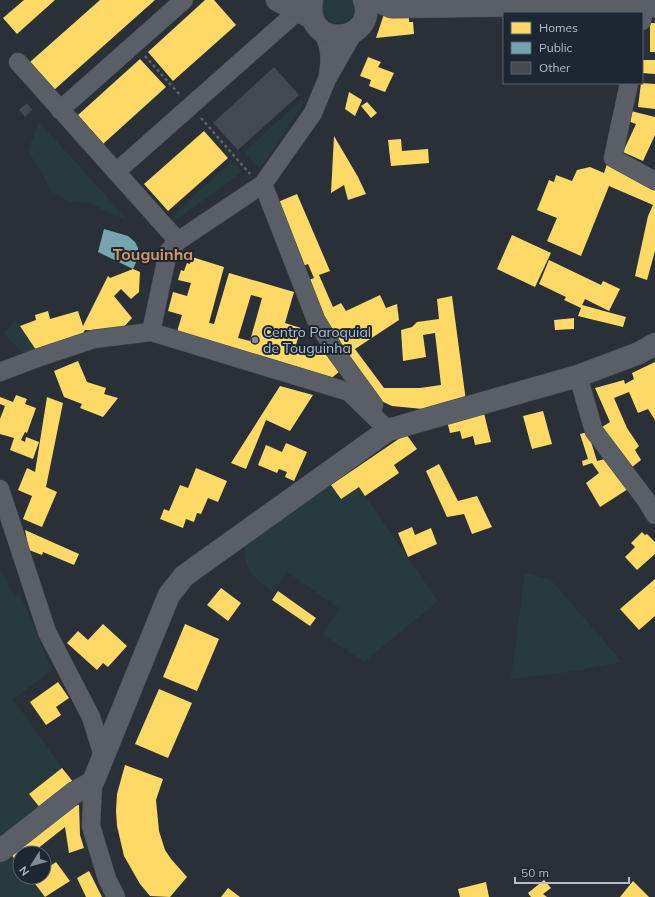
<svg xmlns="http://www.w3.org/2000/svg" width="655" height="897" viewBox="0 0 655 897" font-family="Mulish,sans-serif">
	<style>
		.green { fill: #273a3e }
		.homes { fill: #ffd966; fill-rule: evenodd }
		.public { fill: #76a5af }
		.building { fill: #444950 }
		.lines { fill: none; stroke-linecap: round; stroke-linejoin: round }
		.minor-casing { stroke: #484c53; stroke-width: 19 }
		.tertiary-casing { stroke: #484c53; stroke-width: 23 }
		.secondary-casing { stroke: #484c53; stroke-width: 23 }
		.path { stroke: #5d636a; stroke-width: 2.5; stroke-dasharray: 3 3; stroke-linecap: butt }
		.minor { stroke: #5a5e66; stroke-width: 18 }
		.tertiary { stroke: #5a5e66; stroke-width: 22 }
		.secondary { stroke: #595d64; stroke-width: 22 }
		.poi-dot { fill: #848b96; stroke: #1d2633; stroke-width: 1.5 }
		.labels { text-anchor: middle; stroke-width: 4; stroke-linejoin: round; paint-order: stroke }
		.poi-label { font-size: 14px; fill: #b4bcc9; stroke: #1d2633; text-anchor: start }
		.quarter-label { font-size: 16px; font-weight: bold; fill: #d59563; stroke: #1d2633 }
	</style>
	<rect width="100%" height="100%" fill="#2a3038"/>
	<g class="green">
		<path d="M324,0H355L356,12C344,33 316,22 324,0Z"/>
		<polygon points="301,100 304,103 260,169 244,152"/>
		<path d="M39,122L127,219L112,215L91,203L70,202L49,190C46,176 34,163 28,150Z"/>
		<polygon points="232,161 242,172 177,219 173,215"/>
		<polygon points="16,320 36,350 23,353 3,333"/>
		<path d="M331,485L341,499L359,487L438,601L364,662L322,634L340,609L287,572L273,592C253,576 245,573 245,546Z"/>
		<polygon points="0,568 15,597 20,594 52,670 13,699 62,768 29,794 41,809 0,839"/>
		<polygon points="525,573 550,579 622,662 576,671 511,679"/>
		<polygon points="9,851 18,864 20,863 20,877 30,877 45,897 0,897 0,858"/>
	</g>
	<g class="homes">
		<polygon points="24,0 55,0 17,34 3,18"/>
		<polygon points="100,0 155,0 54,90 30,62"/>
		<polygon points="205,0 214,0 236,25 173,81 148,52"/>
		<polygon points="409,13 409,22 413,22 414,34 376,38 384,14"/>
		<rect x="650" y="23" width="5" height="29"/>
		<polygon points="368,57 381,62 378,67 394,73 385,92 369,86 371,80 360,76"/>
		<polygon points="140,59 166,87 103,144 78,115"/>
		<polygon points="642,60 655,60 655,74 642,73"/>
		<polygon points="641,83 655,84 655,109 638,107"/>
		<polygon points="349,92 362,100 355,116 345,109"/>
		<polygon points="367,102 377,113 371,118 361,106"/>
		<polygon points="631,111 655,117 655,135 643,161 623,152 636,124 628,121"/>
		<polygon points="204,131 228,158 168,211 144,184"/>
		<polygon points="334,136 358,177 366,194 348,200 344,185 331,193"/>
		<polygon points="401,139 402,151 428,149 429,163 391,166 388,140"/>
		<polygon points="607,164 655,188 655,251 647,280 635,276 648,216 653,205 609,186 581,256 547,241 557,218 537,210 549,180 554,182 556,175 572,181 577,170 590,167 604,173"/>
		<polygon points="297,194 330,271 319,275 333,307 341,303 346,311 380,295 386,308 397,304 399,320 355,349 384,388 420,388 441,385 435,333 423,335 426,357 403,361 401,330 412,327 417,322 439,319 437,299 452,296 466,401 423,409 392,406 377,399 335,339 306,281 314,278 308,264 301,267 278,202"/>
		<polygon points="512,235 551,253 535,287 497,269"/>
		<path d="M192,257L224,267L209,323L214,324L229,273L294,292L285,323L301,328L295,348L321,355L322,349L339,372L329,380L176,335L182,315L168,311L173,292L187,296L191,283L178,280L181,270L184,271L187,263L190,264ZM251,295L262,298L250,341L238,338Z"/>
		<polygon points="549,260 601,285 603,281 620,289 609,311 585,299 582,305 626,317 623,327 578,316 581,308 564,300 566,297 539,284"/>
		<polygon points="133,269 140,272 139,292 131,299 121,289 114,296 132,318 120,331 85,330 81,337 36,350 20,326 36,320 35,315 48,311 50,319 78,311 83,326 108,276 110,278"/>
		<polygon points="574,318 574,329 555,330 554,320"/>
		<polygon points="78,361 87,382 106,388 104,394 118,398 103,417 80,408 82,404 64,397 54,371"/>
		<polygon points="655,362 655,420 648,409 638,413 629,392 614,398 627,428 639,446 635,450 641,460 627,471 599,429 610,422 595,388 624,380 625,384 634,379 632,373"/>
		<polygon points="280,386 313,395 290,431 266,420 246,469 231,463"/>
		<polygon points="16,395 27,399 25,404 36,408 27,433 25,432 21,440 25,442 26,437 39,442 33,459 10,450 14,438 0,434 0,419 5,406 0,404 0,397 13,402"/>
		<polygon points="47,397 63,403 46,487 57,492 42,527 23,519 32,496 18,490 27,468 35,472"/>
		<polygon points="543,411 552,444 532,449 523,416"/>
		<polygon points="484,413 491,442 475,445 473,436 462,439 460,431 450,433 447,421"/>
		<polygon points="588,432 597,461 605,459 628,489 600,507 586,483 599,473 592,463 583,466 582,461 588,459 580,434"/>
		<polygon points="406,434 417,449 394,465 399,473 365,496 359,487 341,499 331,485"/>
		<polygon points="286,443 307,452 294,481 285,477 287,472 279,469 277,473 258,465 266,445 282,452"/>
		<polygon points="439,464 458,501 477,496 492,527 472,534 464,514 447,517 426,471"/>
		<polygon points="196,468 227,481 218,502 208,498 201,514 197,513 194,522 186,519 183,528 160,519 164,509 169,511 180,485 188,488"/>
		<polygon points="412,527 415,535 431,528 437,544 408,557 398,533"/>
		<polygon points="25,530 79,554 74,565 43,552 42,555 29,550"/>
		<polygon points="642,532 645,535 647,534 655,542 655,554 637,570 625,557 635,547 631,543"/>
		<polygon points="655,579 655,616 639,630 620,609"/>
		<polygon points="221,588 241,603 228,621 207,605"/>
		<polygon points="278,591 316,618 310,626 272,600"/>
		<polygon points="103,624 127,646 108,667 103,663 97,670 67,643 78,631 88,640"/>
		<polygon points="185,624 219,639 197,691 163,677"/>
		<polygon points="58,682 69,698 56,707 61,715 46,725 30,702"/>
		<polygon points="159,689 192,703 168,758 135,744"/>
		<polygon points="125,765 163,779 156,800 159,831 165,850 171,859 187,877 170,897 150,896 140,884 124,856 117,826 116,811 117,794"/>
		<polygon points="62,768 74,783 41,809 29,794"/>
		<polygon points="79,805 80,835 84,848 69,853 65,827 32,853 20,853 20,863 18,864 9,851 64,807"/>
		<polygon points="56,862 70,881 45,897 30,877 44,877 44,870"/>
		<polygon points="89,871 102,897 86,897 77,878"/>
		<polygon points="544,880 551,888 543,894 547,897 531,897 528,893"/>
		<polygon points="633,881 649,897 620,897"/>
		<polygon points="486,882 489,897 460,897 458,889"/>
		<polygon points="228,888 240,897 221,897"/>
	</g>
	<polygon class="public" points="104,229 128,236 135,242 138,248 138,258 133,269 98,252"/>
	<g class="building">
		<polygon points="274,67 299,95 238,150 213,123"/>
		<polygon points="27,103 32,110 25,117 19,110"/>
	</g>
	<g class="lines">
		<defs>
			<g id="minor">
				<polyline points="642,21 645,5"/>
				<path d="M322,31C330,46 331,58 328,74"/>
				<polyline points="18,62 178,241"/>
				<polyline points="629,83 613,158 655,181"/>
				<polyline points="60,110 184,0"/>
				<polyline points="116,172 299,10"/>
				<polyline points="263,184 316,320 337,354 374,405"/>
				<polyline points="151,332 168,252 178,241 263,184 313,113 327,79 354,32"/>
				<polyline points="0,372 37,358 94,339 151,332 349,392 388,430"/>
				<polyline points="578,376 594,431 646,500 655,515"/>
				<polyline points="0,489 47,632 91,717 103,756"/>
				<polyline points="93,782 91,826 107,879 116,897"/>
			</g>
			<polyline id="tertiary" points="0,851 74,793 93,782 169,595 184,576 388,430 578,376 639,353 655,344"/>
			<g id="secondary">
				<polyline points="277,0 312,18"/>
				<path d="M312,0C303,53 380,42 364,0"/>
				<polyline points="373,0 392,7 626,4 655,6"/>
			</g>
		</defs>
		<use href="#minor" class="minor-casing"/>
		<use href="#tertiary" class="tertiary-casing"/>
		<use href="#secondary" class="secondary-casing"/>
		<g class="path">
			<polyline points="145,56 180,95"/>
			<polyline points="201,118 250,174"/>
		</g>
		<use href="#minor" class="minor"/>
		<use href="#tertiary" class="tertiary"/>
		<use href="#secondary" class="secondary"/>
	</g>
	<circle class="poi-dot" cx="255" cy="340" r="4"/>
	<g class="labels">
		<g class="poi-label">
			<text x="263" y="337">Centro Paroquial<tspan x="263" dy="16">de Touguinha</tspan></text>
		</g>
		<g class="quarter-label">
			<text x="153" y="260">Touguinha</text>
		</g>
	</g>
	<rect x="503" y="12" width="140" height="72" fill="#1d2633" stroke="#59626f"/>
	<rect x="511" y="22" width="20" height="12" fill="#ffd966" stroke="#59626f"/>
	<text x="539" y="32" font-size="12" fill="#b4bcc9">Homes</text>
	<rect x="511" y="42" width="20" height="12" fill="#76a5af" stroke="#59626f"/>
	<text x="539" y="52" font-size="12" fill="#b4bcc9">Public</text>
	<rect x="511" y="62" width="20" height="12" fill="#444950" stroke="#59626f"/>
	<text x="539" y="72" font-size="12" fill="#b4bcc9">Other</text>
	<g transform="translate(32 865) rotate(233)"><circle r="19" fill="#1d2633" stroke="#59626f"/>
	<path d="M0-3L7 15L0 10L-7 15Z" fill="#848b96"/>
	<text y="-6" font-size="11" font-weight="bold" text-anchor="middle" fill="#b4bcc9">N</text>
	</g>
	<path d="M515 877v6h114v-6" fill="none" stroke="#b4bcc9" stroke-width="2"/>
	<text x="521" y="877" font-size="12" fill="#b4bcc9" stroke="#1d2633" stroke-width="3" paint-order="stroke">50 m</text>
</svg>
